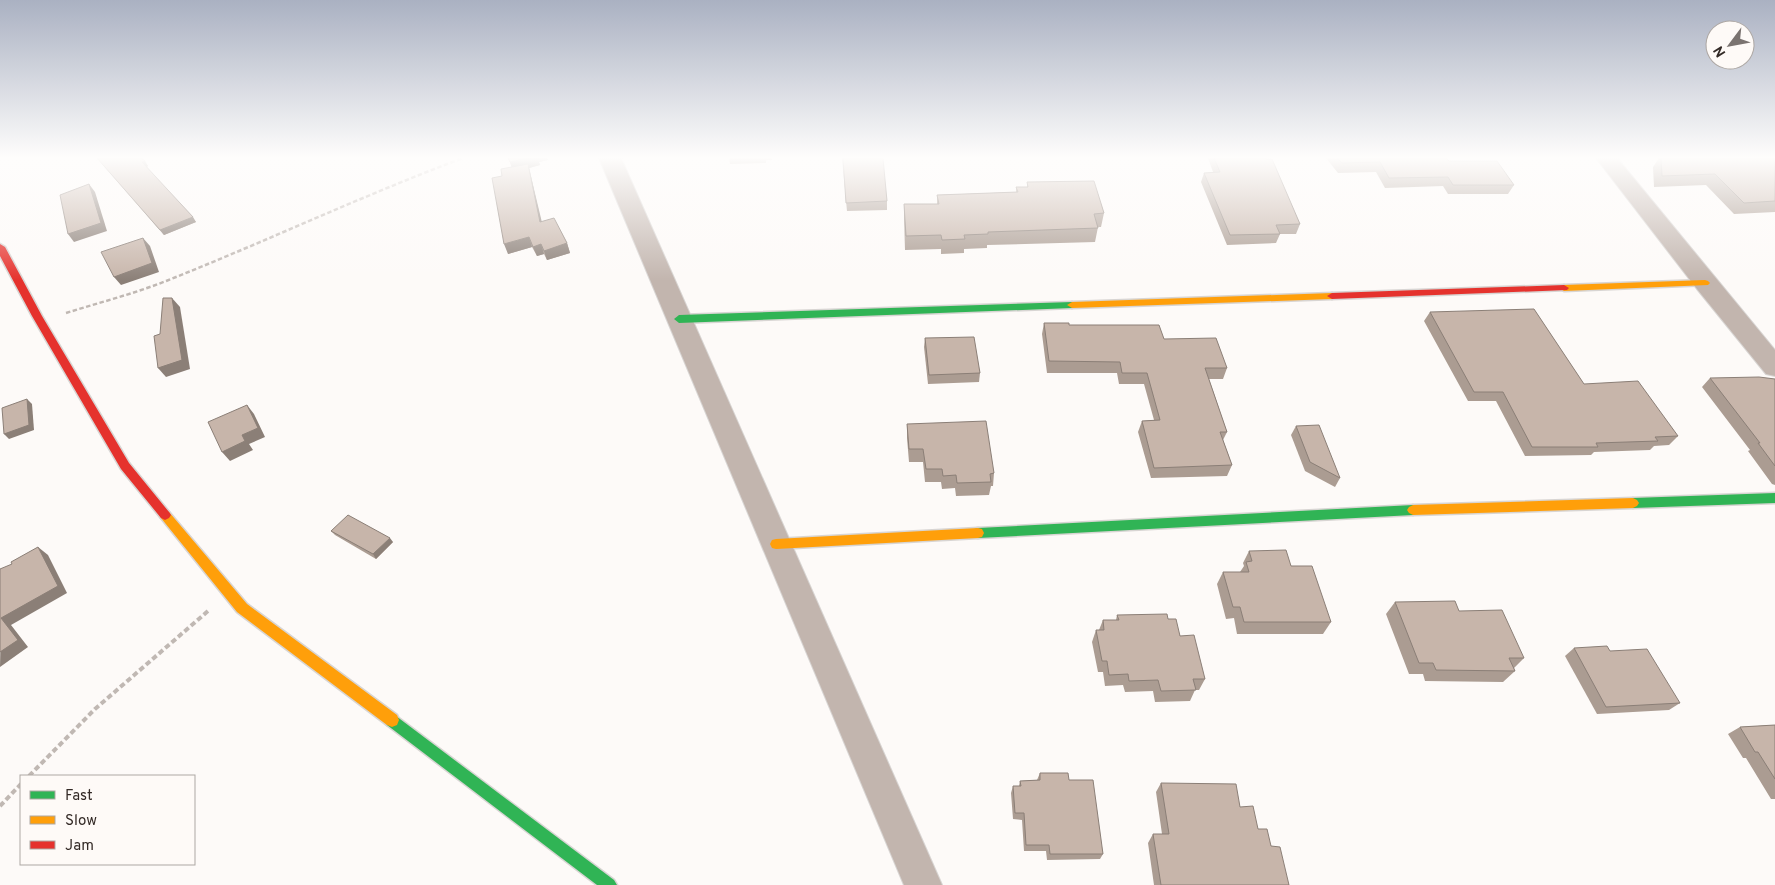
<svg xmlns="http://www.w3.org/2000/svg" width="1775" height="885" viewBox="0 0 1775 885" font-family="Overpass,sans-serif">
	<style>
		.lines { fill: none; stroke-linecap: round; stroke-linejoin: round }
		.street-casing { stroke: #d8d5d3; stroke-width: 2 }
		.fast-casing { stroke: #d8d5d3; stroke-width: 3 }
		.slow-casing { stroke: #d8d5d3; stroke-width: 3 }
		.jam-casing { stroke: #d8d5d3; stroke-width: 3 }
		.path-far1 { stroke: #c0b8b3; stroke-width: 2.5; stroke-dasharray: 4.5 2.5; stroke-linecap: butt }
		.path { stroke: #c0b8b3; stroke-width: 4; stroke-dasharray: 5.5 3; stroke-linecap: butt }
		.street { fill: #c2b5ae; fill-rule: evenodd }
		.fast { fill: #30b455; fill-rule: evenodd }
		.slow { fill: #ff9f0a; fill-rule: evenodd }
		.jam { fill: #e5322d; fill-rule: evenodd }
		.wall { fill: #ab9c92 }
		.shaded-wall { fill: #8b7f77 }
		.building { fill: #c7b5aa; stroke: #8b7f77 }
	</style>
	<rect width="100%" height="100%" fill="#fdfaf8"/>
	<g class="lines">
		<defs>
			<g id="street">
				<polygon points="599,158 621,158 942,885 904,885"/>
				<polygon points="1596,158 1617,158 1775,350 1775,376 1766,374 1697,289"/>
			</g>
			<g id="fast">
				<polygon points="1072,302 1077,305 1072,308 679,323 674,319 679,315"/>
				<polygon points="1775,493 1775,503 1633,508 1629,506 1627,503 1629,500 1633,498"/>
				<polygon points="1413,505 1417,507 1419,510 1417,513 1413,515 978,538 974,537 972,533 974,529 978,528"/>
				<polygon points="392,713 614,880 617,885 597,885 387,725 385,720 387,715"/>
			</g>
			<g id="slow">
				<polygon points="1705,280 1708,281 1710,283 1708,285 1564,291 1559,288 1564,285"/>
				<polygon points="1332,293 1337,296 1332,299 1072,308 1067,305 1072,302"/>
				<polygon points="1633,498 1637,500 1639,503 1637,506 1633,508 1413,515 1409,513 1407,510 1409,507 1413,505"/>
				<polygon points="165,510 169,512 247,604 397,715 399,720 397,725 392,727 387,725 237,612 161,518 159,515 161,512"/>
				<polygon points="978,528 982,529 984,533 982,537 978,538 776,549 772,548 770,544 772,540 776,539"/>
			</g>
			<g id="jam">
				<polygon points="0,244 5,247 42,316 129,463 169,512 171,515 169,518 165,520 161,518 121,469 32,316 0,256"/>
				<polygon points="1564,285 1569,288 1567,290 1332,299 1327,296 1332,293"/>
			</g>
		</defs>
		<use href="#street" class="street-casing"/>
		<use href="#fast" class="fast-casing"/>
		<use href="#slow" class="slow-casing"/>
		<use href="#jam" class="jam-casing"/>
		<path class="path-far1" d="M66,313C101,302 137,293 171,279C269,240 364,195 463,158"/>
		<g class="path">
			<polyline points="29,776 95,709 208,611"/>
			<polyline points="0,806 21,784"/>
		</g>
		<use href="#street" class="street"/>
		<use href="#fast" class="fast"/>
		<use href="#slow" class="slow"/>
		<use href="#jam" class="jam"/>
	</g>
	<g class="wall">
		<polygon points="97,158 141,158 148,166 147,167 196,222 164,235"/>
		<polygon points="508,158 547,158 548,160 539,162 540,165 529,168 541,221 567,243 570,253 547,260 544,254 537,256 532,247 508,254 502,176 512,167"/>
		<polygon points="729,158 772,158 772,160 766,160 766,163 730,164"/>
		<polygon points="842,158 887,201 887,210 847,211"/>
		<polygon points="1208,158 1265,158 1300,224 1296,234 1280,234 1276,243 1227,245 1201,182 1204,173 1213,172"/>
		<polygon points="1326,158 1446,158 1449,161 1514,185 1508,194 1448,194 1443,186 1385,188 1376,172 1338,173"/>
		<polygon points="1659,158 1775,158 1775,212 1734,214 1706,185 1654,187 1653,167"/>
		<polygon points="1027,182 1104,213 1101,227 1098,227 1095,242 987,245 987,248 964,249 964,253 941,254 941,249 905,250 904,218 904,204 937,204 937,195 1016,192 1016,187 1027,187"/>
		<polygon points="1430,312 1584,384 1678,436 1669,445 1654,446 1650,450 1594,452 1591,455 1525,456 1496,401 1468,401 1424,321"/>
		<polygon points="1044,323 1069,325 1164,339 1227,368 1223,379 1209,379 1227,432 1223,440 1232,465 1227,476 1151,478 1138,432 1142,421 1154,420 1144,384 1119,384 1117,373 1047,373 1042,334"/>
		<polygon points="925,338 980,373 979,382 928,384 924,347"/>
		<polygon points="1710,378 1775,379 1775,485 1772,484 1748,451 1750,450 1702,387"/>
		<polygon points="907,424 994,473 993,486 991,486 989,495 956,496 955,488 942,489 941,482 925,482 923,462 909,462 907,438"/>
		<polygon points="1296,426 1340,478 1335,487 1305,471 1291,435"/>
		<polygon points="331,531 393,542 376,559 335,535"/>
		<polygon points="1249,551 1291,566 1331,622 1323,634 1237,634 1234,618 1226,619 1217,584 1223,572 1240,572 1244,566 1243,563"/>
		<polygon points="1395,602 1459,611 1524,658 1514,668 1515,671 1503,682 1425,681 1423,674 1409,674 1386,614"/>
		<polygon points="1117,615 1168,619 1180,636 1205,679 1199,690 1195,690 1190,701 1155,702 1153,691 1125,692 1123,685 1105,686 1103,672 1098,672 1092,642 1096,630 1099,630 1103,620 1116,620"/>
		<polygon points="1574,648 1610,651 1680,703 1669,710 1597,714 1565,656"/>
		<polygon points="1775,725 1775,799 1771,799 1746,758 1743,758 1728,734 1740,727"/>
		<polygon points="1040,773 1069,780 1103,854 1100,859 1047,860 1046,851 1024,851 1022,820 1013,819 1011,793 1013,786 1019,786 1020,781 1037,780"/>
		<polygon points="1161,783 1240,807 1271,846 1289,885 1154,885 1148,843 1153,834 1162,834 1156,792"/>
	</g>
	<g class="shaded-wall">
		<polygon points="528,158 548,158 547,158 548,160 539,162 540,165 529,168 544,231 513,172 510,162"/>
		<polygon points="145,161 148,166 146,167 142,162"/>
		<polygon points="89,184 95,192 107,231 74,242 68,234"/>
		<polygon points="193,217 196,222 164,235 160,230"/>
		<polygon points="529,237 532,247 508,254 504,244"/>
		<polygon points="143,238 150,246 159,272 121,285 114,277"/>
		<polygon points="567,243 570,253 547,260 544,251"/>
		<polygon points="541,244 544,254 537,256 533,247"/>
		<polygon points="172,298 180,307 190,369 166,377 158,368"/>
		<polygon points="27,399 32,404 34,430 9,439 4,434"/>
		<polygon points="247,405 254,414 265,437 249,444 253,450 230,461 222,452 242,435"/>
		<polygon points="390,538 393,542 376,559 373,554"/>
		<polygon points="38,547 48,555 67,593 11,625 28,647 0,667 1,618"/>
	</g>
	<g class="building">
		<polygon points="97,158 141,158 145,161 142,162 193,217 160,230"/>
		<polygon points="508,158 528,158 510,162"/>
		<polygon points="843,158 883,158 887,201 846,203"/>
		<polygon points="1214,158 1265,158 1266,159 1272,159 1300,224 1276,225 1280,234 1230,235 1204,173 1220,172"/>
		<polygon points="1337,158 1446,158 1449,161 1497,161 1514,185 1453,185 1448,177 1389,178 1380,162 1342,163"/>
		<polygon points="1661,158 1775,158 1775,201 1744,203 1715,174 1662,176"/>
		<polygon points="528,164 540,222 554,218 567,243 544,251 541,244 533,247 529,237 504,244 492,178 502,176 501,169"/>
		<polygon points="1094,181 1104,213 1094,214 1098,228 988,232 988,234 964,235 965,239 942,240 941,235 906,236 904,204 939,204 937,195 1018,192 1016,187 1028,187 1027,182"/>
		<polygon points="89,184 101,223 68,234 60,195"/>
		<polygon points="143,238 152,263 114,277 101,252"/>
		<polygon points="163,298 172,298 182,360 158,368 154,336 160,334"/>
		<polygon points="1534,309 1584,384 1638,381 1678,436 1655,437 1658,441 1596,443 1598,447 1532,447 1503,392 1474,392 1430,312"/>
		<polygon points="1044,323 1069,323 1069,325 1159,325 1164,339 1216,338 1227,368 1205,368 1227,432 1220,432 1232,465 1154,468 1142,421 1160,420 1147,373 1122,373 1120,362 1049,361"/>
		<polygon points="974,337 980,373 929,375 925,338"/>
		<polygon points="1759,377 1775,379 1775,466 1758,443 1760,443 1710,378"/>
		<polygon points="27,399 29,425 4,434 2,408"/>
		<polygon points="247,405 258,428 242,435 245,441 222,452 208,422"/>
		<polygon points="986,421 994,473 990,474 991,482 957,483 956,475 943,476 942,469 926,469 923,449 909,449 907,424"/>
		<polygon points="1319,425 1340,478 1310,462 1296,426"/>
		<polygon points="348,515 390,538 373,554 331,531"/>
		<polygon points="38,547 58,586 1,618 18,640 0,652 0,569 12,564 11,562"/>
		<polygon points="1286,550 1291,566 1312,566 1331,622 1244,622 1240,607 1233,607 1223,572 1249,572 1246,562 1252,561 1249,551"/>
		<polygon points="1455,601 1459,611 1502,610 1524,658 1509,658 1515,671 1436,670 1433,663 1419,663 1395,602"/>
		<polygon points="1167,614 1168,619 1176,619 1180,636 1194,635 1205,679 1193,679 1196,690 1161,691 1158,680 1129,681 1128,674 1109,675 1107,661 1102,661 1096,630 1104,630 1103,620 1119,620 1117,615"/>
		<polygon points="1607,646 1610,651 1647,649 1680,703 1606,707 1574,648"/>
		<polygon points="1775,725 1775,779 1758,752 1755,752 1740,727"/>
		<polygon points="1040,773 1068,773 1069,780 1093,780 1103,854 1050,854 1049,845 1026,845 1024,813 1015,813 1013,786 1021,786 1020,781 1040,780"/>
		<polygon points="1161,783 1236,784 1240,807 1253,806 1258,829 1267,829 1271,846 1280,847 1289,885 1161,885 1153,834 1169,834"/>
	</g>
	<linearGradient id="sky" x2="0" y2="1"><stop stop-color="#aab1c2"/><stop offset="0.56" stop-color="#fefdfc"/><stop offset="1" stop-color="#fefdfc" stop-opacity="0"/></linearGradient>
	<rect width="1775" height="281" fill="url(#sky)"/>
	<rect x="20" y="775" width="175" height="90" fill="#fefaf7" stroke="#ada7a3"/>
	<rect x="30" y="791" width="25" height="8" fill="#30b455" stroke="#ada7a3"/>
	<text x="65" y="800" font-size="15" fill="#332a26">Fast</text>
	<rect x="30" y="816" width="25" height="8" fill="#ff9f0a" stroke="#ada7a3"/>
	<text x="65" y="825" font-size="15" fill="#332a26">Slow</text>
	<rect x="30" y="841" width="25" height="8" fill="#e5322d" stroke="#ada7a3"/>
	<text x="65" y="850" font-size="15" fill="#332a26">Jam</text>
	<g transform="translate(1730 45) rotate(238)"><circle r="24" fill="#fefaf7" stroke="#ada7a3"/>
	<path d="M0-4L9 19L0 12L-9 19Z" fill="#7a7370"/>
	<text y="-8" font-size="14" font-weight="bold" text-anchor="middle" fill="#332a26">N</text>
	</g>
</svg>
